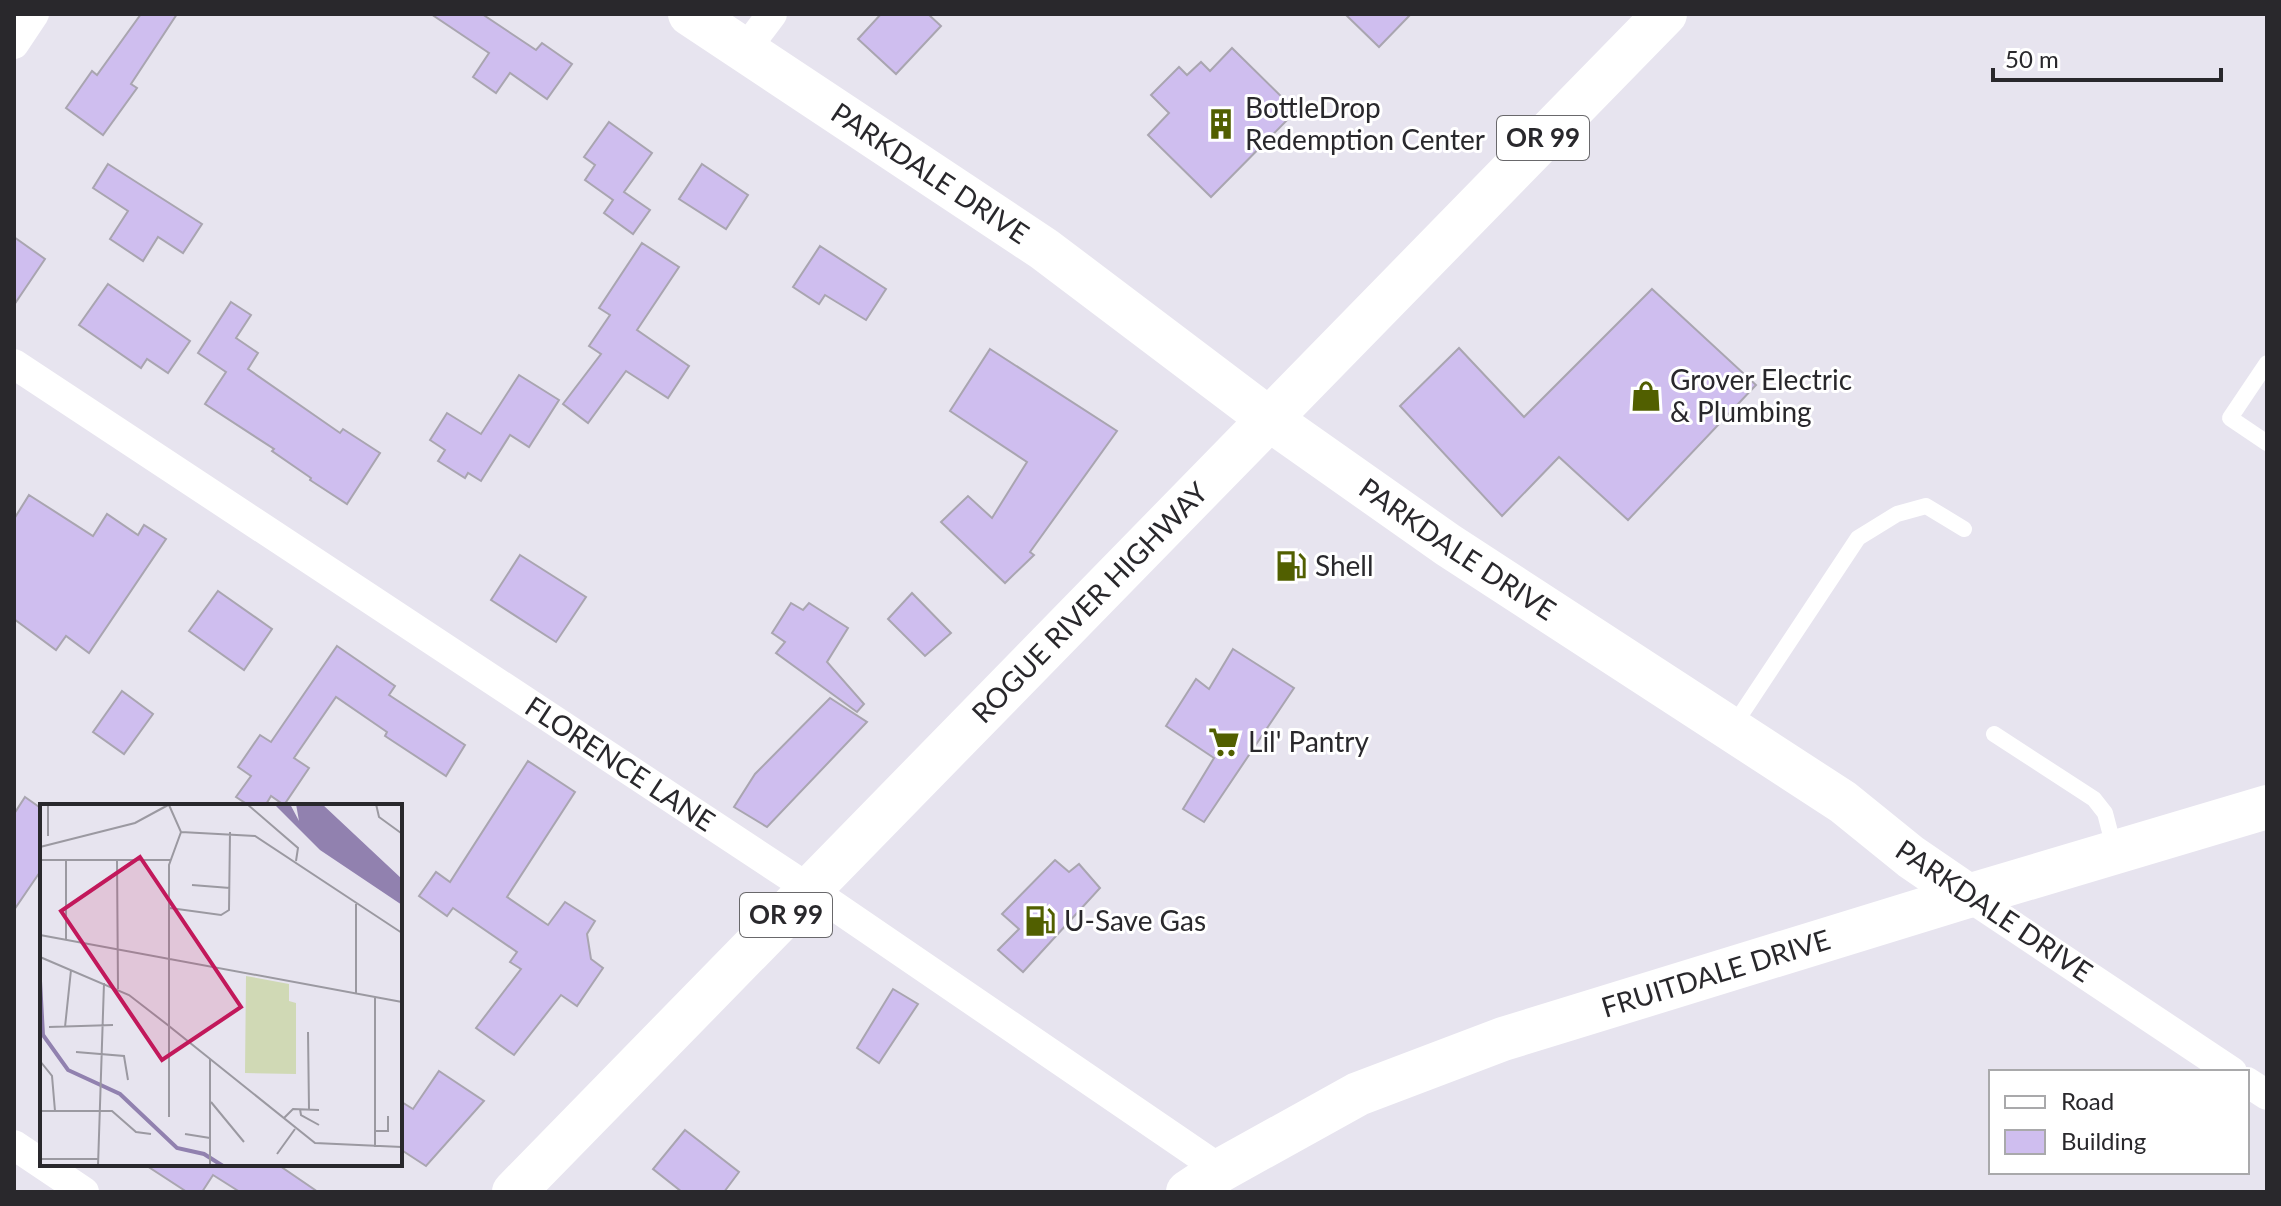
<svg xmlns="http://www.w3.org/2000/svg" width="2281" height="1206" viewBox="0 0 2281 1206" font-family="Lato,sans-serif">
	<style>
		.building { fill: #cfbeef; stroke: #a9a5b0; stroke-width: 2 }
		.lines { fill: none; stroke-linecap: round; stroke-linejoin: round }
		.lane { stroke: #fff; stroke-width: 16 }
		.street { stroke: #fff; stroke-width: 30 }
		.secondary { stroke: #fff; stroke-width: 44 }
		.primary { stroke: #fff; stroke-width: 44 }
		.labels { text-anchor: middle; stroke-width: 6; stroke-linejoin: round; paint-order: stroke }
		.shield { fill: #fff; stroke: #69686b; stroke-width: 2 }
		.shield-label { font-size: 26px; font-weight: bold; fill: #29282c }
		.poi-label { font-size: 28px; fill: #29282c; stroke: #fff; text-anchor: start }
		.street-label { font-size: 28px; fill: #29282c; stroke: #fff }
		.inset-river { fill: none; stroke: #9181af; stroke-width: 4 }
		.inset-road { fill: none; stroke: #9b99a1; stroke-width: 2 }
		.view { fill: #c2185b; fill-opacity: 0.15; stroke: #c2185b; stroke-width: 4 }
		.inset-edge { fill: none; stroke: #29282c; stroke-width: 4 }
	</style>
	<rect width="100%" height="100%" fill="#e7e4ef"/>
	<g class="building">
		<polygon points="141,14 177,14 131,84 137,88 103,135 66,108 92,71 97,75"/>
		<polygon points="431,14 482,14 536,50 542,43 572,64 547,99 510,73 496,93 473,77 489,53"/>
		<polygon points="881,14 928,14 941,26 896,74 858,39"/>
		<polygon points="1345,14 1411,14 1379,47"/>
		<polygon points="1232,48 1296,111 1211,197 1148,135 1169,113 1151,95 1179,67 1187,75 1201,62 1210,71"/>
		<polygon points="609,122 652,153 624,192 650,210 633,234 604,213 613,200 585,180 595,165 584,157"/>
		<polygon points="108,164 202,224 183,253 158,237 143,261 110,239 128,211 93,188"/>
		<polygon points="702,164 748,195 726,229 679,199"/>
		<polygon points="14,237 45,259 14,305"/>
		<polygon points="642,243 679,267 637,330 689,366 668,398 626,371 588,423 563,404 601,354 589,346 610,315 599,308"/>
		<polygon points="820,246 886,289 866,320 825,295 819,304 793,287"/>
		<polygon points="108,284 190,341 168,373 147,359 141,368 79,325"/>
		<polygon points="1652,289 1756,385 1628,520 1559,457 1502,516 1400,406 1459,348 1524,417"/>
		<polygon points="231,302 251,315 236,338 258,353 248,369 340,433 343,429 380,453 347,504 310,480 311,478 272,451 274,449 205,404 226,372 198,353"/>
		<polygon points="990,349 1117,431 1030,552 1034,555 1005,583 941,522 968,496 992,518 1027,462 950,411"/>
		<polygon points="519,375 559,400 529,447 510,435 481,481 468,473 465,478 438,461 445,450 430,440 447,413 481,434"/>
		<polygon points="29,495 93,536 107,514 138,535 144,525 166,539 89,653 66,636 56,650 14,619 14,519"/>
		<polygon points="520,555 586,597 556,642 491,600"/>
		<polygon points="218,591 272,629 244,670 189,631"/>
		<polygon points="912,593 951,633 925,656 888,619"/>
		<polygon points="791,603 803,610 809,603 848,628 827,662 864,704 857,712 776,653 785,642 772,633"/>
		<polygon points="337,646 395,686 389,695 465,745 446,776 385,736 387,732 336,697 294,758 309,768 284,805 271,796 265,806 250,806 236,797 251,776 238,767 260,735 271,742"/>
		<polygon points="1233,649 1294,688 1204,822 1183,809 1214,758 1166,726 1196,679 1209,689"/>
		<polygon points="122,691 153,714 124,754 93,732"/>
		<polygon points="830,698 867,722 767,827 734,807 755,774"/>
		<polygon points="528,761 575,792 507,897 548,925 565,902 595,921 587,934 591,959 603,968 577,1006 561,995 514,1055 476,1028 521,969 510,962 517,952 453,908 447,916 419,896 436,872 450,882"/>
		<polygon points="25,797 42,809 42,869 14,910 14,814"/>
		<polygon points="1055,860 1069,872 1079,864 1100,888 1023,972 998,950 1019,929 1002,914"/>
		<polygon points="893,989 918,1004 879,1063 857,1048"/>
		<polygon points="439,1071 484,1101 426,1166 400,1149 400,1101 413,1109"/>
		<polygon points="685,1130 739,1172 724,1192 682,1192 653,1169"/>
		<polygon points="144,1164 277,1164 318,1192 240,1192 213,1175 202,1192 187,1192"/>
	</g>
	<g class="lines">
		<g class="lane">
			<polyline points="2267,363 2230,418 2267,443"/>
			<polyline points="1732,728 1858,538 1897,514 1926,506 1964,529"/>
			<polyline points="1994,734 2094,799 2105,813 2115,851"/>
		</g>
		<g class="street">
			<polyline points="14,44 34,14"/>
			<polyline points="745,50 772,14"/>
			<path id="s1" d="M14,364L811,890L1221,1170"/>
			<polyline points="1968,896 2232,1072"/>
			<polyline points="2247,1082 2267,1095"/>
			<polyline points="14,1145 84,1192"/>
		</g>
		<g class="secondary">
			<path id="s2" d="M690,14L1044,249L1269,419L1448,545L1843,802L1911,857L1968,896"/>
			<path id="s3" d="M1188,1192L1221,1170L1358,1094L1503,1039L1968,896L2267,807"/>
		</g>
		<path class="primary" id="s4" d="M514,1192L1665,14"/>
	</g>
	<defs>
		<symbol id="building-bare" viewBox="-9 -9 18 18"><path d="M-4-6H4V6H1V3H-1V6H-4ZM-2.5-4.3h1.7v1.8h-1.7ZM.8-4.3h1.7v1.8H.8ZM-2.5-1h1.7V.8h-1.7ZM.8-1h1.7V.8H.8Z" fill="#515f00" stroke="#fff" stroke-width="2.5" paint-order="stroke"/></symbol>
		<symbol id="shop-bare" viewBox="-9 -9 18 18"><path d="M-5-2.5h2.3a2.7 3.5 0 0 1 5.4 0H5L5.5 6h-11ZM-1.5-2.5h3a1.5 2.3 0 0 0-3 0Z" fill="#515f00" stroke="#fff" stroke-width="2.5" paint-order="stroke"/></symbol>
		<symbol id="fuel-bare" viewBox="-9 -9 18 18"><path d="M-5.5-6h7V0h2V4h1.3V-2.5L3-4.5l.8-.8L6-3V5H2.5V1h-1V6h-7ZM-4.2-4.7v3.2H.2V-4.7Z" fill="#515f00" stroke="#fff" stroke-width="2.5" paint-order="stroke"/></symbol>
		<symbol id="supermarket-bare" viewBox="-9 -9 18 18"><path d="M-6-5.5h2.5l.6 2H6L4.5 2H-2.5L-4.4-4H-6ZM-1.5 3.2a1.3 1.3 0 1 0 .1 0ZM3 3.2a1.3 1.3 0 1 0 .1 0Z" fill="#515f00" stroke="#fff" stroke-width="2.5" paint-order="stroke"/></symbol>
	</defs>
	<g fill-rule="evenodd">
		<use href="#building-bare" x="1199" y="102" width="44" height="44"/>
		<use href="#shop-bare" x="1624" y="374" width="44" height="44"/>
		<use href="#fuel-bare" x="1269" y="544" width="44" height="44"/>
		<use href="#supermarket-bare" x="1202" y="720" width="44" height="44"/>
		<use href="#fuel-bare" x="1018" y="899" width="44" height="44"/>
	</g>
	<g class="labels">
		<g class="shield">
			<rect x="1497" y="116" width="92" height="44" rx="6"/>
			<rect x="740" y="893" width="92" height="44" rx="6"/>
		</g>
		<g class="shield-label">
			<text x="1543" y="147">OR 99</text>
			<text x="786" y="924">OR 99</text>
		</g>
		<g class="poi-label">
			<text x="1245" y="118">BottleDrop<tspan x="1245" dy="32">Redemption Center</tspan></text>
			<text x="1670" y="390">Grover Electric<tspan x="1670" dy="32">&amp; Plumbing</tspan></text>
			<text x="1315" y="576">Shell</text>
			<text x="1248" y="752">Lil' Pantry</text>
			<text x="1064" y="931">U-Save Gas</text>
		</g>
		<g class="street-label">
			<text dy="10" stroke="none"><textPath href="#s2" startOffset="288">PARKDALE DRIVE</textPath></text>
			<text dy="10" stroke="none"><textPath href="#s2" startOffset="936">PARKDALE DRIVE</textPath></text>
			<text dy="10" stroke="none"><textPath href="#s4" startOffset="824">ROGUE RIVER HIGHWAY</textPath></text>
			<text dy="10" stroke="none"><textPath href="#s1" startOffset="726">FLORENCE LANE</textPath></text>
			<text transform="translate(1994 911) rotate(34)" y="10">PARKDALE DRIVE</text>
			<text dy="10" stroke="none"><textPath href="#s3" startOffset="574">FRUITDALE DRIVE</textPath></text>
		</g>
	</g>
	<g transform="translate(40 804)">
		<rect width="362" height="362" fill="#e7e4ef"/>
		<path d="M206,172L249,180V197L256,199V270L205,269Z" fill="#d0d9b5"/>
		<path d="M234,0H250L259,17L256,0H282L362,75V101L280,46Z" fill="#9181af"/>
		<path class="inset-river" d="M0,177L3,231L28,266L80,290L137,344L164,350L183,362"/>
		<path class="inset-road" d="M8,0V32M207,0L258,44L256,57M336,0L339,13L361,29M129,1L141,28L129,61V222L275,339L362,343M141,28L215,32L362,129M0,43L95,19L130,0M0,56H130M77,56L78,185M26,57V136M152,81L190,84M130,104L181,111L189,106L190,28M0,131L362,198M0,153L89,191L129,222V313M316,189V100M335,193V343M9,223L73,221M25,223L31,166M268,228L269,305M36,248L84,252L88,276M170,255V362M0,257L12,272L15,307M171,298L204,338M260,305L261,311L279,321M0,307H72L96,328L111,330M244,314L253,305L279,306M335,327H348V312M145,330L170,334M237,350L255,325M0,355H58M58,362L64,179"/>
		<path class="view" d="M100,53L201,203L122,256L21,107Z"/>
		<rect width="362" height="362" class="inset-edge"/>
	</g>
	<rect width="2281" height="1206" fill="none" stroke="#29282c" stroke-width="32"/>
	<rect x="1989" y="1070" width="260" height="104" fill="#ffffff" stroke="#a9a9ab" stroke-width="2"/>
	<rect x="2005" y="1096" width="40" height="12" fill="#ffffff" stroke="#a9a9ab" stroke-width="2"/>
	<text x="2061" y="1110" font-size="24" fill="#29282c">Road</text>
	<rect x="2005" y="1130" width="40" height="24" fill="#cfbeef" stroke="#a9a9ab" stroke-width="2"/>
	<text x="2061" y="1150" font-size="24" fill="#29282c">Building</text>
	<path d="M1993 68v12h228v-12" fill="none" stroke="#29282c" stroke-width="4"/>
	<text x="2005" y="68" font-size="24" fill="#29282c" stroke="#ffffff" stroke-width="6" paint-order="stroke">50 m</text>
</svg>
